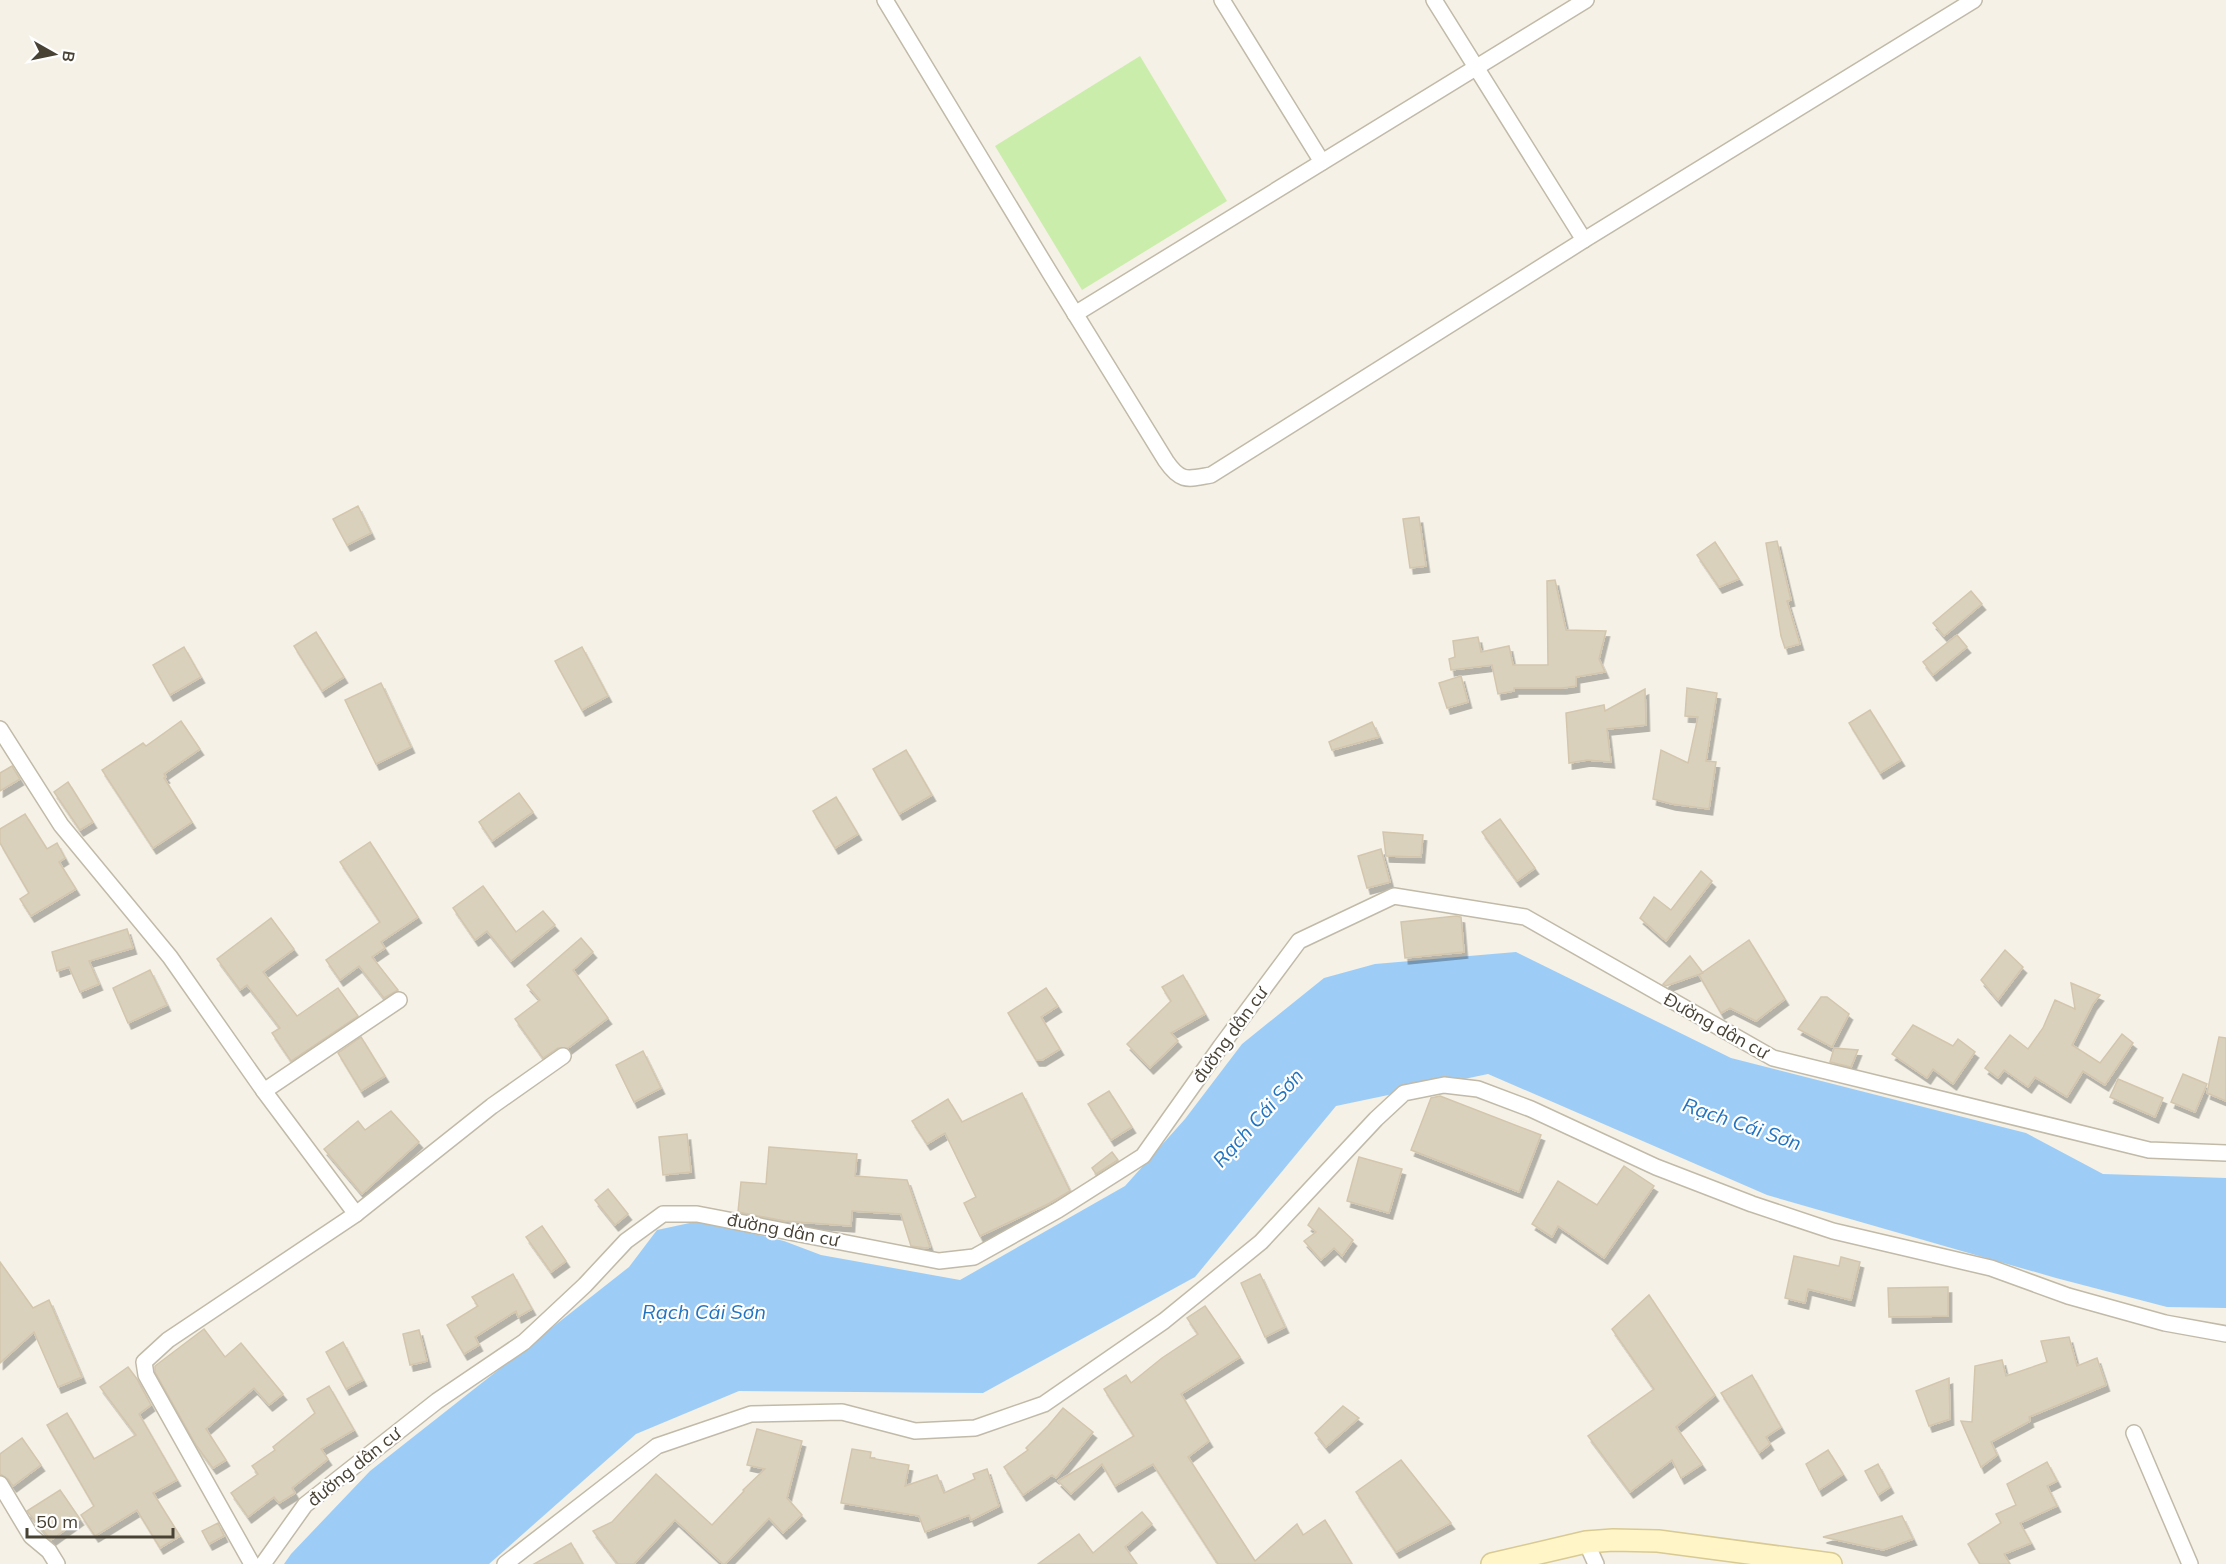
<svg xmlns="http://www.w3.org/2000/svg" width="2226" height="1564" viewBox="0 0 2226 1564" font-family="Mulish,sans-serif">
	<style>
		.green { fill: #cbedab }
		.water { fill: #9dcdf7 }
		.building { fill: #dad1bd; stroke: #d3c6ad; stroke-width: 1.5; filter: url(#shadow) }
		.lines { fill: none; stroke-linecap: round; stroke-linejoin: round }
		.street-casing { stroke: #c1baa8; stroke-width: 18 }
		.secondary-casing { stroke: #d8ca92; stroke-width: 24 }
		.street { stroke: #fff; stroke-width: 15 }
		.secondary { stroke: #fff5c6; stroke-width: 21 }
		.labels { text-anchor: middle; stroke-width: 4.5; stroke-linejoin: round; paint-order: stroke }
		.street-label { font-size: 18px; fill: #484235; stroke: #fff }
		.water-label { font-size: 20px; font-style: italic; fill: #2374bf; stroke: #fff }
	</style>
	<defs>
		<filter id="shadow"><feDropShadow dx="3.5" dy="6" stdDeviation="0" flood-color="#0004"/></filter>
	</defs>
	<rect width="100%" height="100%" fill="#f5f1e6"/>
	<polygon class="green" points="1140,56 1227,201 1082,290 995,146"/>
	<polygon class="water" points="1516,952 1731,1058 2026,1133 2103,1174 2226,1178 2226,1308 2167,1307 2056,1278 1767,1195 1488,1074 1336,1106 1195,1277 983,1393 739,1391 636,1434 489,1564 284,1564 291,1554 370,1471 629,1267 657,1230 699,1221 784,1241 821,1255 960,1280 1125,1186 1185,1119 1242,1044 1324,978 1375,964"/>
	<g class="building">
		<polygon points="358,506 371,533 347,545 333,519"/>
		<polygon points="1419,517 1426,566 1410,568 1403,519"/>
		<polygon points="1777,541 1791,600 1787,601 1800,644 1785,648 1781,636 1766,543"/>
		<polygon points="1715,542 1739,579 1719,587 1697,555"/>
		<polygon points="1555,580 1566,630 1606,631 1599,659 1605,672 1576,677 1576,686 1563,688 1514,688 1514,691 1498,694 1492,665 1451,670 1449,659 1455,657 1453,641 1478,637 1481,652 1509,646 1513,665 1548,665 1547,581"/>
		<polygon points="1971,591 1982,604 1944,636 1933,623"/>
		<polygon points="316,632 344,677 322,691 294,646"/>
		<polygon points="1957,635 1967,647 1933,675 1923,662"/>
		<polygon points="184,647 201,677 170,695 153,665"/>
		<polygon points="582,647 608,696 582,710 555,661"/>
		<polygon points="1461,676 1468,702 1447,708 1439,683"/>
		<polygon points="381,683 411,747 376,764 345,700"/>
		<polygon points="1687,688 1717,693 1706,761 1716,762 1709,809 1672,804 1653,799 1661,750 1688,763 1698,717 1685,716"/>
		<polygon points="1645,689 1646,725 1607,729 1611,762 1587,760 1569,763 1566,713 1604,705 1605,711"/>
		<polygon points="1870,710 1901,760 1880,773 1849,723"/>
		<polygon points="181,721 200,749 164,774 166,777 164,778 192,822 153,848 102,770 143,743 146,746"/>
		<polygon points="1372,722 1379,737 1332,750 1329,742"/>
		<polygon points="906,750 932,795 899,814 873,769"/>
		<polygon points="12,766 20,779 0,791 0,773"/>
		<polygon points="68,782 93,822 80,830 54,792"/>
		<polygon points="519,793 533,812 492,841 479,822"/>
		<polygon points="836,797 858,834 835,848 813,811"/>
		<polygon points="25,814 47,849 57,843 65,858 59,862 76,889 31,916 20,899 29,893 0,843 0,829"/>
		<polygon points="1500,819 1535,868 1517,881 1482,832"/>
		<polygon points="1383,832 1423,835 1421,857 1386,856"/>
		<polygon points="370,842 418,917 381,942 385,948 372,957 398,990 384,998 359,966 340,980 326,960 380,922 340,862"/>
		<polygon points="1381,849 1390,882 1367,888 1358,856"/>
		<polygon points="1701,871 1712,881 1666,941 1640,918 1654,897 1671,910"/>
		<polygon points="483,886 516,932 543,911 555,925 511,961 487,931 475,940 453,908"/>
		<polygon points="1456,916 1461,917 1464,952 1405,958 1401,922"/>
		<polygon points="271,918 294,949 263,972 297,1016 338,988 358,1016 291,1061 272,1033 280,1028 247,985 240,990 217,959"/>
		<polygon points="127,929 133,948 89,961 99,984 80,992 69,967 57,971 52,952"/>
		<polygon points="581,938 593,952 573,970 608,1018 568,1048 558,1048 543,1058 515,1019 540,1000 527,985"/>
		<polygon points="1749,940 1785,999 1756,1021 1730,1008 1721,1013 1699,975"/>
		<polygon points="2005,950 2023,967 1998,1000 1981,980"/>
		<polygon points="1690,956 1703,973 1666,986 1663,984"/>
		<polygon points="150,970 167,1005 128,1023 113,988"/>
		<polygon points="1183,975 1205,1014 1171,1033 1178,1041 1150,1068 1127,1044 1171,1001 1162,987"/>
		<polygon points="2071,983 2100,995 2093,1004 2072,1045 2100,1063 2122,1034 2133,1043 2105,1085 2083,1071 2067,1097 2035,1077 2028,1087 2004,1070 1998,1078 1985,1068 2010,1035 2028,1049 2043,1028 2055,1000 2075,1009"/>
		<polygon points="1046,988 1058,1006 1041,1017 1060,1049 1042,1060 1036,1060 1008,1013"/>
		<polygon points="1821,997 1827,997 1849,1014 1832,1047 1798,1029"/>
		<polygon points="1913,1025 1953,1046 1958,1039 1975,1052 1953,1084 1933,1069 1927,1078 1892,1054"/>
		<polygon points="361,1037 385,1076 361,1091 338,1053"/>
		<polygon points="2219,1037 2226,1038 2226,1101 2207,1093"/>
		<polygon points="1834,1048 1858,1050 1851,1067 1830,1062"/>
		<polygon points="643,1051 661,1088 634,1102 616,1065"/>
		<polygon points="2183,1074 2207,1084 2195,1112 2171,1102"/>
		<polygon points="2118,1079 2163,1098 2155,1117 2110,1097"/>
		<polygon points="1109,1091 1132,1127 1111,1140 1088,1104"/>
		<polygon points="1022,1093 1070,1191 1048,1204 980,1236 964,1203 976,1197 945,1133 927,1144 912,1121 948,1099 962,1122"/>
		<polygon points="1440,1096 1541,1135 1519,1192 1411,1150 1431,1098"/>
		<polygon points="391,1111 419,1142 362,1194 324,1149 358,1121 365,1130"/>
		<polygon points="687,1134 691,1172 663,1175 659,1137"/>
		<polygon points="769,1147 857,1154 855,1176 907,1180 930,1247 926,1248 911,1246 901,1214 852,1211 851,1226 785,1221 738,1212 741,1182 766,1184"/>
		<polygon points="1112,1152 1118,1160 1096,1174 1092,1168"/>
		<polygon points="1359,1157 1402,1169 1389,1213 1347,1201"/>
		<polygon points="1624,1166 1654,1186 1604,1258 1558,1226 1552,1237 1532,1224 1558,1181 1597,1205"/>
		<polygon points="608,1189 628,1214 615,1225 595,1200"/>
		<polygon points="1319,1208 1353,1240 1342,1256 1334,1248 1321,1260 1304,1241 1316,1232 1308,1225"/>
		<polygon points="542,1226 566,1261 551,1272 526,1237"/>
		<polygon points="1794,1256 1839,1266 1841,1257 1860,1262 1851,1300 1808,1289 1805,1303 1785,1298"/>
		<polygon points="0,1262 33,1308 49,1300 82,1377 58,1387 34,1332 0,1363"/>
		<polygon points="513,1274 532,1309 518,1317 516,1311 475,1337 479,1345 464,1354 447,1325 478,1306 472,1297"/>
		<polygon points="1260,1274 1285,1327 1265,1337 1241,1283"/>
		<polygon points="1948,1287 1948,1316 1889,1317 1888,1288"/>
		<polygon points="1649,1295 1715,1395 1676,1427 1702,1464 1681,1478 1672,1460 1630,1492 1588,1436 1654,1389 1612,1329"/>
		<polygon points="1205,1306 1240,1357 1181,1394 1209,1441 1188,1457 1255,1561 1297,1524 1303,1535 1325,1520 1352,1564 1218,1564 1153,1464 1115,1486 1102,1464 1071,1494 1058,1481 1134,1436 1104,1389 1126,1375 1131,1383 1162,1358 1198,1334 1187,1318"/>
		<polygon points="204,1329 225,1357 241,1343 283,1394 269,1405 254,1388 206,1429 226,1460 213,1468 196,1445 155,1372 155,1366"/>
		<polygon points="419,1330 427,1361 410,1365 403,1334"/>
		<polygon points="2069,1337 2077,1366 2097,1358 2106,1385 2029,1417 2030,1421 1991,1442 1997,1455 1981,1467 1961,1421 1972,1422 1975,1366 2002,1360 2006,1376 2047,1362 2041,1341"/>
		<polygon points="343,1342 363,1380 346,1389 326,1352"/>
		<polygon points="128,1367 137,1379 151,1405 139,1414 177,1480 153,1493 180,1536 160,1548 137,1510 95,1536 81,1515 94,1506 47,1425 67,1413 94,1459 136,1435 100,1387"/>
		<polygon points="1752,1375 1781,1427 1766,1437 1770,1444 1759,1453 1721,1393"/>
		<polygon points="1949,1378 1950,1419 1929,1426 1916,1391"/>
		<polygon points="329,1386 354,1430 321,1449 328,1459 292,1488 295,1493 279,1503 274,1497 248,1517 231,1493 258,1474 252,1466 275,1450 273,1447 315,1413 307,1399"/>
		<polygon points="1343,1406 1359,1418 1326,1447 1315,1433"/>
		<polygon points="1063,1408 1093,1432 1056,1478 1052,1475 1023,1495 1004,1467 1028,1450 1026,1448 1048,1426"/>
		<polygon points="757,1429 802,1441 787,1498 802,1515 783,1533 769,1518 725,1564 723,1564 675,1520 634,1564 618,1564 593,1531 612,1522 656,1474 712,1525 744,1491 743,1490 765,1469 747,1465"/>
		<polygon points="22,1438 41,1465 13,1486 8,1479 0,1474 0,1454"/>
		<polygon points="852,1449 871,1452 870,1458 909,1465 905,1486 937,1475 944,1493 975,1479 973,1474 987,1469 999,1506 971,1520 969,1515 925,1532 919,1516 841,1503"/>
		<polygon points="1828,1450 1843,1474 1819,1490 1806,1464"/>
		<polygon points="1401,1460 1451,1523 1396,1552 1356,1492"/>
		<polygon points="2047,1462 2057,1481 2047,1486 2057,1506 2020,1523 2031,1543 2004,1554 2010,1564 1980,1564 1968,1544 2001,1523 1996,1514 2016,1505 2007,1484"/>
		<polygon points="1878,1464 1890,1487 1878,1495 1865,1471"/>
		<polygon points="60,1490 80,1519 51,1540 27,1511"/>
		<polygon points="1142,1512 1152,1524 1125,1547 1137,1564 1038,1564 1079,1534 1093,1553"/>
		<polygon points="1902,1516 1913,1539 1883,1550 1823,1537"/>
		<polygon points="218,1523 224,1536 209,1544 202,1531"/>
		<polygon points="571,1543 583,1564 534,1564"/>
	</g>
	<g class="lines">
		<defs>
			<g id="street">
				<path d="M885,0L1050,273L1166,461C1181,483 1188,479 1211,475L1584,240L1974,0"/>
				<polyline points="1222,0 1322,162"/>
				<polyline points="1434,0 1584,240"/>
				<polyline points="1075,314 1586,0"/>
				<polyline points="0,729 61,825 170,957 264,1091 356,1214 168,1340 144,1362 146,1375 252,1564"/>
				<polyline points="264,1091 399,1000"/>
				<polyline points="356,1214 492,1106 563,1056"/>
				<polyline points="2134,1433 2190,1564"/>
				<polyline points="0,1484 31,1536 49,1551 57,1564"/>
				<polyline points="1586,1542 1596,1564"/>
				<polyline points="263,1564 305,1505 437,1401 524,1342 585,1285 626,1241 663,1214 697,1214 939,1261 974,1257 1058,1210 1143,1156 1221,1046 1299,941 1394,896 1525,917 1773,1058 2149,1150 2226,1153"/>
				<polyline points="505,1564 657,1446 751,1414 842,1412 915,1431 975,1428 1044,1404 1164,1321 1261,1242 1376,1119 1404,1093 1444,1085 1478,1089 1531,1109 1656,1167 1752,1204 1833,1231 1991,1268 2068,1296 2165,1323 2226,1334"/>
			</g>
			<polyline id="secondary" points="1492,1564 1586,1542 1613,1540 1658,1541 1831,1564"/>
		</defs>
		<use href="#street" class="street-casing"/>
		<use href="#secondary" class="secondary-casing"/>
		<use href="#street" class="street"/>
		<use href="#secondary" class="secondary"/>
	</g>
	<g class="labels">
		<g class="street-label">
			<text transform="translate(1716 1026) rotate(29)" y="6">Đường dân cư</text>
			<text transform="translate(1230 1035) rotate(-54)" y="6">đường dân cư</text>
			<text transform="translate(783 1230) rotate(11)" y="6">đường dân cư</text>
			<text transform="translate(354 1467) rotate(-39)" y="6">đường dân cư</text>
		</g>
		<g class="water-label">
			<text transform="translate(1258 1118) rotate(-48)" y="7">Rạch Cái Sơn</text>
			<text transform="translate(1742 1124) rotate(19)" y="7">Rạch Cái Sơn</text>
			<text x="704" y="1319">Rạch Cái Sơn</text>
		</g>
	</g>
	<g transform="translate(54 54) rotate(99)" stroke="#ffffff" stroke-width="4.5" paint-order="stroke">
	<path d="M0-4.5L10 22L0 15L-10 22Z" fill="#484235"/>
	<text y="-9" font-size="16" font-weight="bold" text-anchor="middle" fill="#484235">B</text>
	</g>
	<path d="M27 1528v9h146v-9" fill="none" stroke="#484235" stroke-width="3"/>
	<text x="36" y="1528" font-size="18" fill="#484235" stroke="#ffffff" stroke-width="4.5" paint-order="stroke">50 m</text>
</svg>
